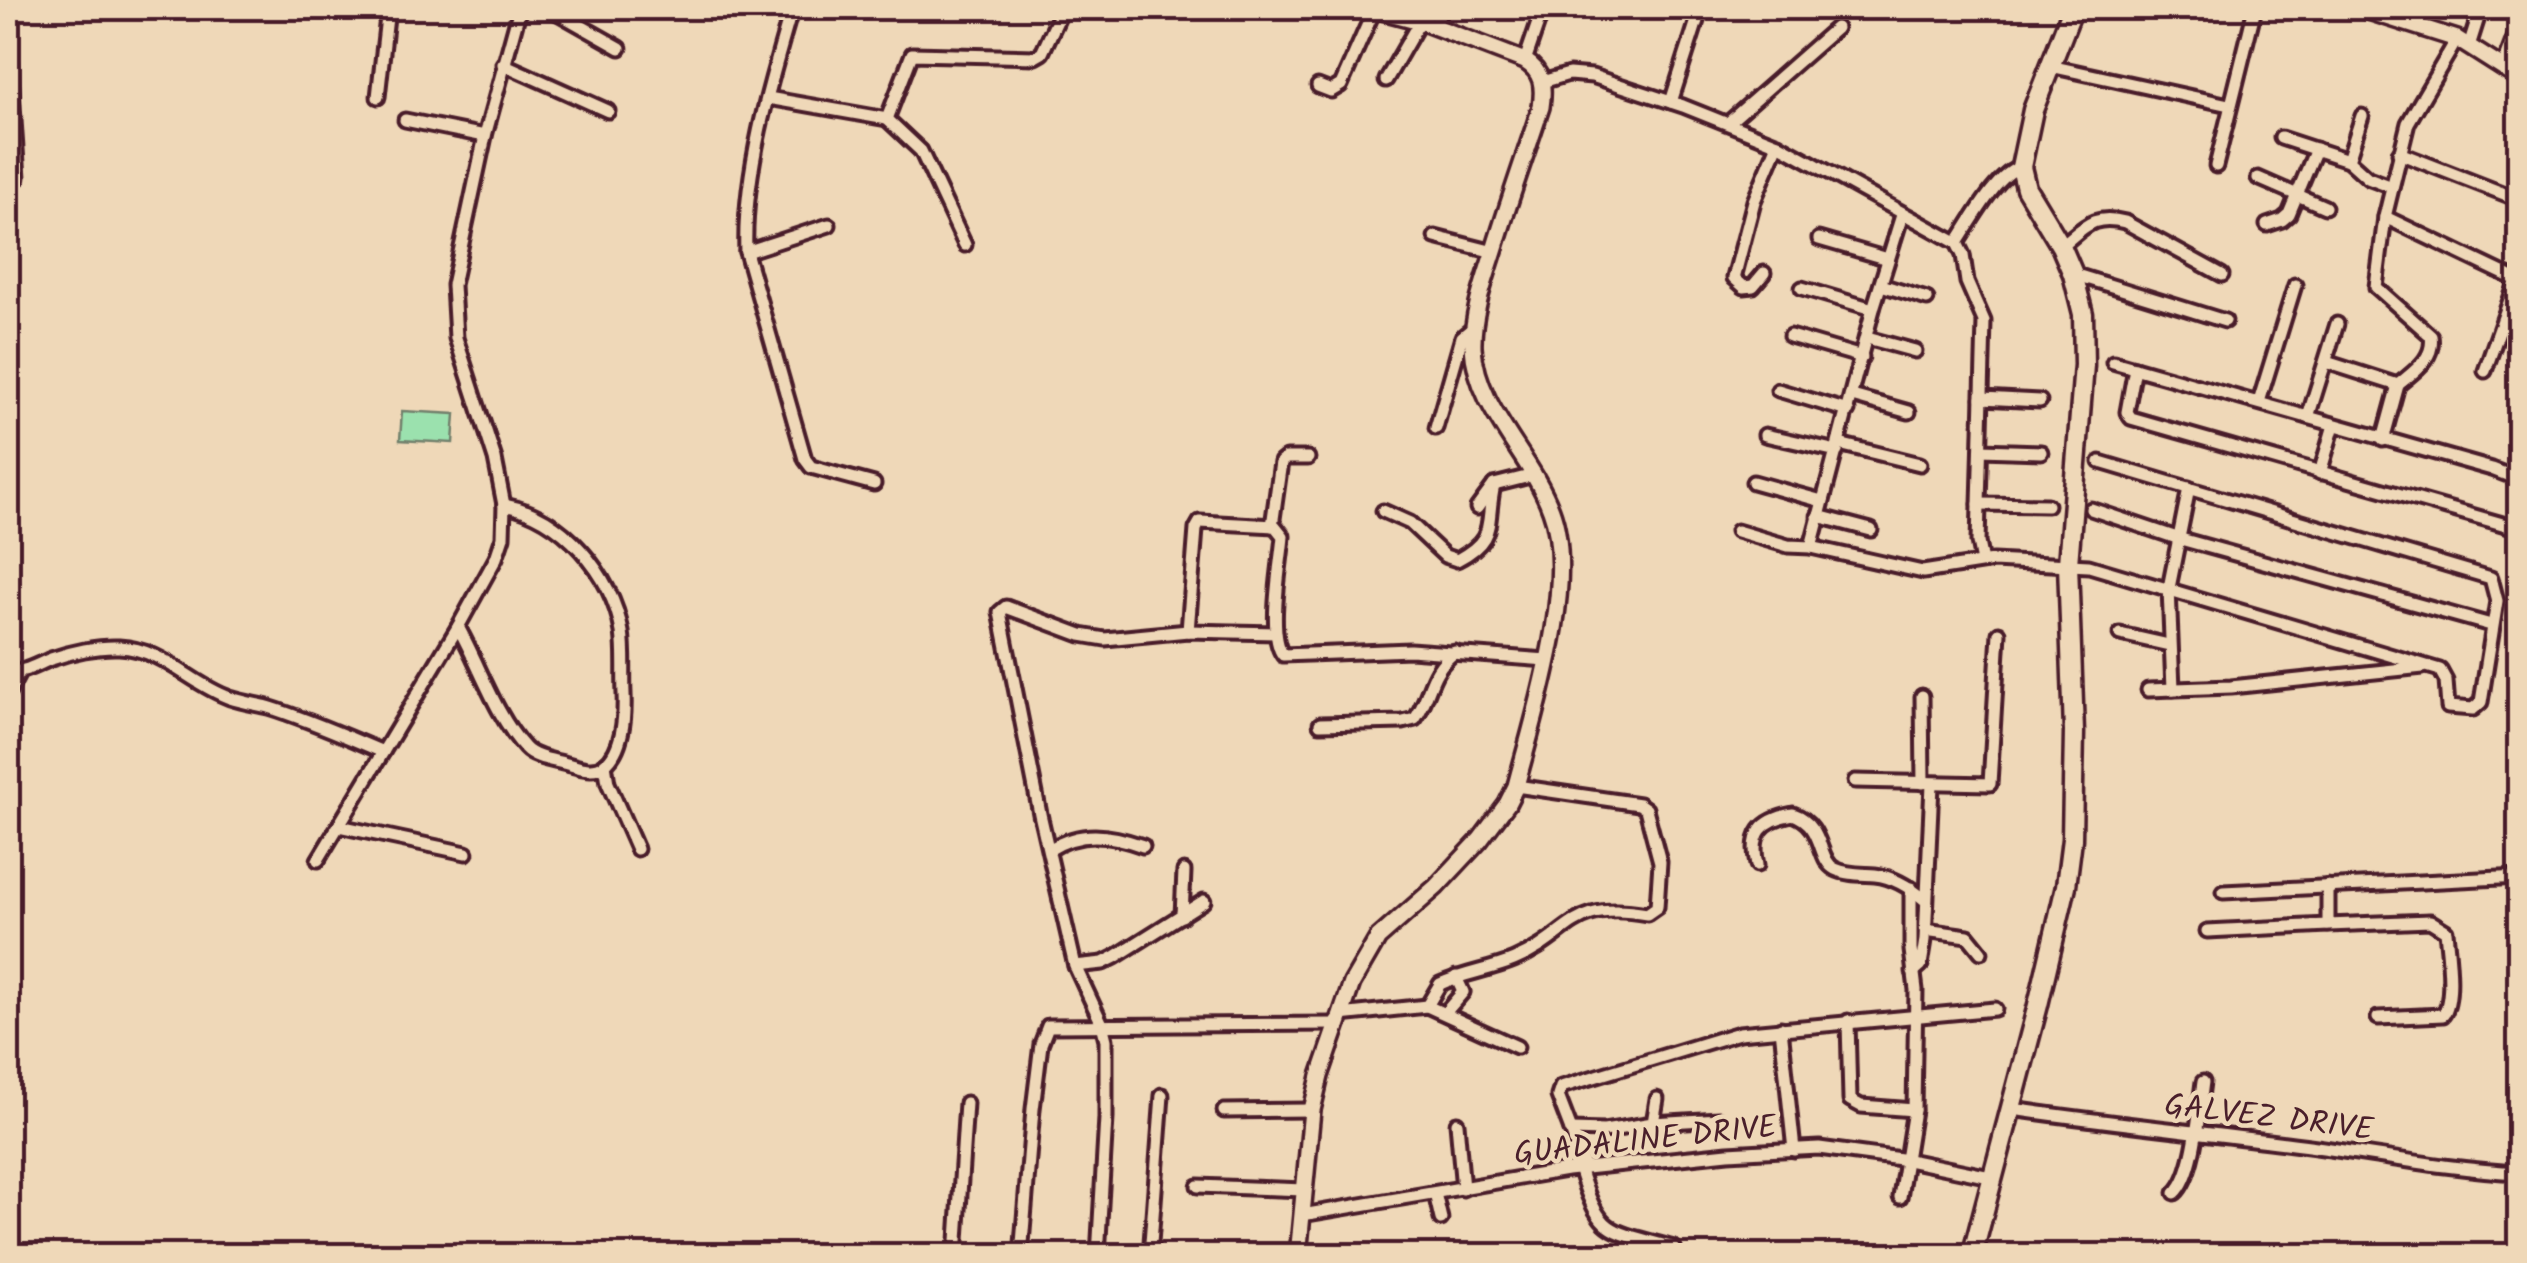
<svg xmlns="http://www.w3.org/2000/svg" width="2527" height="1263" viewBox="0 0 2527 1263" font-family="Kalam,sans-serif">
	<style>
		.grass { fill: #9be1ae; stroke: #72806c; stroke-width: 2.5 }
		.lines { fill: none; stroke-linecap: round; stroke-linejoin: round }
		.minor-casing { stroke: #4a1f2b; stroke-width: 19 }
		.tertiary-casing { stroke: #4a1f2b; stroke-width: 22 }
		.secondary-casing { stroke: #4a1f2b; stroke-width: 25 }
		.minor { stroke: #efd8b8; stroke-width: 11 }
		.tertiary { stroke: #efd8b8; stroke-width: 15 }
		.secondary { stroke: #efd8b8; stroke-width: 18 }
		.labels { text-anchor: middle; stroke-width: 9; stroke-linejoin: round; paint-order: stroke }
		.street-label { font-size: 32px; fill: #4a1f2b; stroke: #efd8b8 }
	</style>
	<rect width="100%" height="100%" fill="#efd8b8"/>
	<filter id="ink" filterUnits="userSpaceOnUse"><feTurbulence type="fractalNoise" baseFrequency=".01" numOctaves="2"/><feDisplacementMap in="SourceGraphic" scale="20" xChannelSelector="R" yChannelSelector="G"/><feConvolveMatrix kernelMatrix="1 2 1 2 8 2 1 2 1" color-interpolation-filters="sRGB"/></filter>
	<g filter="url(#ink)">
		<polygon class="grass" points="402,411 455,414 453,443 400,440"/>
		<g class="lines">
			<defs>
				<g id="minor">
					<polyline points="549,8 620,48"/>
					<path d="M792,8C770,83 743,174 746,252L805,459L811,467L874,484"/>
					<polyline points="1435,26 1442,8"/>
					<polyline points="8,33 18,178"/>
					<polyline points="2469,46 2481,8"/>
					<polyline points="1525,61 1543,8"/>
					<polyline points="503,64 608,111"/>
					<polyline points="2050,66 2229,105"/>
					<polyline points="2503,67 2520,23"/>
					<polyline points="1386,80 1420,21"/>
					<polyline points="1542,82 1569,74 1592,76 1683,106 1778,144 1957,243 1963,255 1967,282 1984,321 1978,542 1982,562"/>
					<polyline points="1318,86 1331,91 1341,85 1375,8"/>
					<polyline points="378,97 388,8"/>
					<polyline points="768,98 887,119 912,54 1035,57 1042,53 1063,8"/>
					<polyline points="1671,102 1701,8"/>
					<polyline points="887,119 921,151 965,245"/>
					<polyline points="405,120 485,136"/>
					<polyline points="1728,123 1836,28"/>
					<polyline points="2281,138 2348,160 2368,178 2392,187"/>
					<polyline points="2399,153 2520,200"/>
					<polyline points="2348,160 2362,116"/>
					<polyline points="2216,166 2255,8"/>
					<polyline points="2258,178 2325,207"/>
					<polyline points="2385,217 2517,280 2485,371"/>
					<polyline points="2267,225 2282,220 2289,214 2316,149"/>
					<polyline points="1435,237 1494,252"/>
					<polyline points="1819,239 1888,259"/>
					<path d="M1957,243C1971,222 1997,173 2021,167"/>
					<path d="M2061,246C2084,228 2093,213 2125,222L2222,275"/>
					<polyline points="746,252 829,225"/>
					<polyline points="1764,273 1753,286 1744,287 1734,278 1754,201 1778,144"/>
					<polyline points="2073,274 2225,321"/>
					<polyline points="1881,285 1927,299"/>
					<polyline points="1802,288 1873,309"/>
					<polyline points="1790,336 1862,357"/>
					<polyline points="1867,338 1915,351"/>
					<polyline points="2113,362 2492,469 2510,476 2520,484"/>
					<polyline points="2326,362 2398,385 2383,440"/>
					<polyline points="2135,368 2127,412 2131,418 2520,529"/>
					<path d="M2398,385C2414,371 2435,359 2431,336L2376,287L2385,217L2408,123L2457,39"/>
					<polyline points="1778,390 1848,411"/>
					<polyline points="1852,396 1909,412"/>
					<polyline points="1982,398 2040,401"/>
					<polyline points="2259,402 2295,285"/>
					<polyline points="2308,417 2337,324"/>
					<polyline points="1436,428 1462,337 1473,328"/>
					<polyline points="1765,435 1837,451"/>
					<polyline points="1839,444 1920,464"/>
					<polyline points="1981,450 2041,452"/>
					<polyline points="2320,473 2334,425"/>
					<polyline points="1753,482 1822,501"/>
					<polyline points="1979,504 2047,505"/>
					<polyline points="1477,508 1494,485 1534,475"/>
					<polyline points="2091,509 2177,538 2491,625"/>
					<path d="M1383,511L1410,523L1445,556L1457,560C1498,538 1485,524 1494,485"/>
					<polyline points="1818,516 1871,530"/>
					<polyline points="1272,526 1281,462 1286,458 1308,458"/>
					<polyline points="1737,531 1788,546 1811,547 1873,309 1902,215"/>
					<polyline points="1811,547 1923,572 1993,561 2089,566 2440,670 2446,681 2448,707 2473,709 2481,702 2497,601 2491,578 2100,462"/>
					<path d="M458,627C480,666 495,715 525,748C534,758 553,760 567,764C578,767 593,773 604,765C623,751 625,716 624,694C623,674 625,652 622,632C612,574 563,516 504,505"/>
					<path d="M1188,631L1196,529L1200,522L1275,526L1283,536C1281,563 1267,634 1283,655L1410,650L1547,660"/>
					<polyline points="2120,634 2169,645"/>
					<path d="M8,672C24,673 36,665 51,659C71,652 98,646 119,647C164,649 190,684 230,698C242,702 255,704 268,707C307,719 345,736 383,752L458,627L496,558L503,537L504,505L495,459L456,338L453,285L485,136L520,8"/>
					<polyline points="2173,689 2169,588 2189,488"/>
					<polyline points="2148,690 2231,687 2423,667"/>
					<polyline points="8,694 19,673"/>
					<polyline points="1922,696 1923,783"/>
					<path d="M1320,724L1403,722L1415,719C1432,694 1428,672 1455,652"/>
					<polyline points="605,764 608,783 637,849"/>
					<polyline points="1855,781 1990,784 1999,633"/>
					<polyline points="339,826 466,853"/>
					<path d="M1049,850C1080,830 1109,834 1143,846"/>
					<polyline points="318,860 383,752"/>
					<path d="M1757,865C1750,834 1761,820 1793,814C1825,825 1817,860 1835,869C1847,875 1862,874 1875,875C1895,877 1911,888 1925,900"/>
					<path d="M2328,886V925L2430,921L2446,931C2448,952 2455,999 2443,1015L2378,1018"/>
					<polyline points="2223,892 2520,877"/>
					<polyline points="1182,916 1184,871"/>
					<polyline points="1925,930 1968,936 1981,952"/>
					<polyline points="2207,931 2328,925"/>
					<polyline points="1075,966 1103,963 1115,957 1204,901"/>
					<polyline points="1913,972 1921,965 1925,940 1932,784"/>
					<path d="M1427,1006L1440,984C1464,973 1490,970 1514,960C1573,935 1569,900 1647,914L1657,907L1660,862L1646,809L1639,804L1516,786"/>
					<polyline points="1445,1013 1463,992 1456,977"/>
					<polyline points="1340,1015 1427,1006 1517,1047"/>
					<polyline points="1848,1021 1850,1100 1861,1106 1914,1110"/>
					<polyline points="1781,1028 1794,1150"/>
					<path d="M2012,1109C2101,1122 2189,1131 2277,1142C2358,1151 2438,1169 2520,1173"/>
					<polyline points="1224,1111 1312,1110"/>
					<polyline points="1457,1123 1463,1189"/>
					<polyline points="1653,1123 1719,1119"/>
					<polyline points="1571,1130 1558,1096 1561,1087 1739,1033 1995,1009"/>
					<path d="M1579,1168C1601,1238 1608,1229 1674,1248"/>
					<polyline points="1585,1168 1571,1130 1604,1131 1653,1123 1657,1099"/>
					<polyline points="1198,1186 1304,1190"/>
					<polyline points="1435,1193 1441,1219"/>
					<path d="M2175,1193C2195,1175 2199,1109 2203,1082"/>
					<polyline points="1900,1197 1914,1110 1916,990 1911,950 1911,888"/>
					<polyline points="1302,1215 1567,1170 1728,1153 1819,1148 1908,1160 1995,1178"/>
					<polyline points="956,1256 966,1103"/>
					<polyline points="1021,1256 1033,1109 1041,1044 1048,1026 1337,1024"/>
					<polyline points="1098,1256 1106,1118 1106,1040 1102,1024 1075,966 1040,814 1000,612 1006,607 1081,635 1105,639 1188,631 1276,633"/>
					<polyline points="1150,1256 1162,1095"/>
				</g>
				<g id="tertiary">
					<polyline points="2359,8 2457,39 2520,79"/>
					<path d="M1298,1256L1312,1110L1320,1076L1352,983L1378,938L1436,887L1480,840L1507,804L1516,786C1535,713 1578,581 1551,510C1531,455 1476,408 1473,347C1472,312 1486,277 1496,244C1510,198 1526,153 1541,107C1544,87 1543,72 1525,61L1420,21L1371,8"/>
				</g>
				<polyline id="secondary" points="1972,1256 2038,1005 2066,886 2072,839 2074,732 2068,564 2084,365 2083,314 2073,274 2061,246 2026,188 2021,167 2033,110 2073,8"/>
			</defs>
			<use href="#minor" class="minor-casing"/>
			<use href="#tertiary" class="tertiary-casing"/>
			<use href="#secondary" class="secondary-casing"/>
			<use href="#minor" class="minor"/>
			<use href="#tertiary" class="tertiary"/>
			<use href="#secondary" class="secondary"/>
		</g>
	</g>
	<g class="labels">
		<g class="street-label">
			<text transform="translate(2269 1116) rotate(7)" y="11">GALVEZ DRIVE</text>
			<text transform="translate(1645 1139) rotate(-6)" y="11">GUADALINE DRIVE</text>
		</g>
	</g>
	<rect width="2527" height="1263" fill="none" stroke="#efd8b8" stroke-width="40"/>
	<rect x="20" y="20" width="2487" height="1223" fill="none" stroke="#4a1f2b" stroke-width="4" filter="url(#ink)"/>
</svg>
